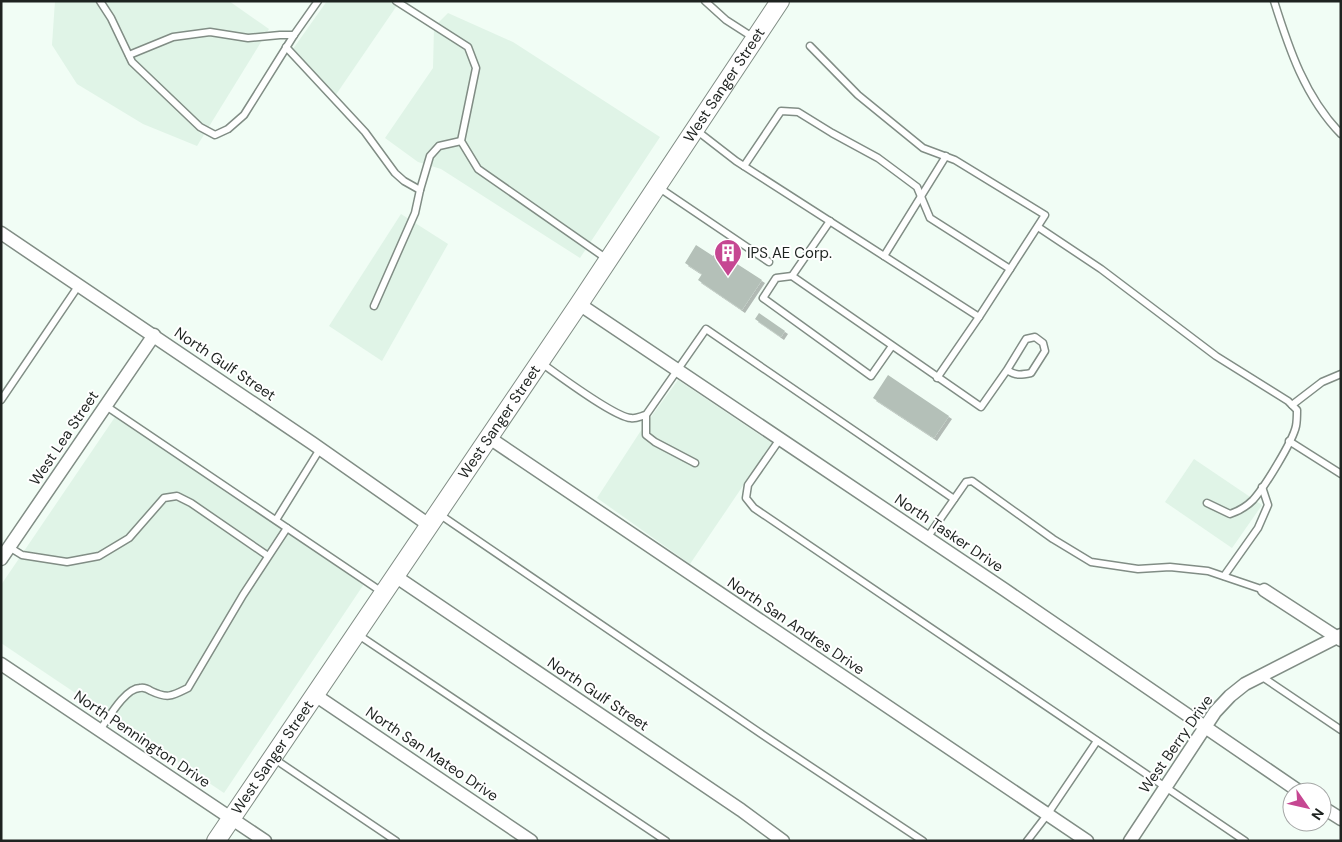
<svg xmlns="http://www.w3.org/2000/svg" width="1342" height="842" viewBox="0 0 1342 842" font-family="'DM Sans',sans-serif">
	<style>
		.built { fill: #e0f4e7 }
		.building { fill: #b4c0b8; filter: url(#shadow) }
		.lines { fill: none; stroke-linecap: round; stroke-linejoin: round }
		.service-casing { stroke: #818d85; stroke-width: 9 }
		.minor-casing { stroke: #818d85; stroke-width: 15 }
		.secondary-casing { stroke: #818d85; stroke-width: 20 }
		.service { stroke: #fff; stroke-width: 6 }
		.minor { stroke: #fff; stroke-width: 12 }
		.secondary { stroke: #fff; stroke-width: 18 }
		.labels { text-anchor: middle; stroke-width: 4; stroke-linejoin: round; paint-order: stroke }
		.street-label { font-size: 15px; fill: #1e2320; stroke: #fff }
		.poi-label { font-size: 15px; fill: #1e2320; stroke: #fff; text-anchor: start }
	</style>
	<defs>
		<filter id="shadow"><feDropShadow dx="3" dy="3" stdDeviation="0" flood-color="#0004"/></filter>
	</defs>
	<rect width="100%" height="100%" fill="#f1fdf5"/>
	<g class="built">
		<polygon points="55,1 229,1 269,29 197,146 143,124 77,84 52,45"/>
		<polygon points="327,1 400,1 335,96 288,56"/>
		<polygon points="448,13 513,42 660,137 580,258 441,169 418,162 385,138 433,68 434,27"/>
		<polygon points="401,214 448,244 382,361 329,326"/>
		<polygon points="678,380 772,443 690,564 597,498 640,432"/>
		<polygon points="115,417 364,584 224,793 1,643 1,585"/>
		<polygon points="1194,459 1262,505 1232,548 1165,502"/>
	</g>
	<g class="building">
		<polygon points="696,245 713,256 717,251 762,280 742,310 698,280 702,274 685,263"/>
		<polygon points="759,313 785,331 781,337 755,319"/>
		<polygon points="888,375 949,416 934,438 873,398"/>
	</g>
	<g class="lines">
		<defs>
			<g id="service">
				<polyline points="100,1 111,18 132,62 200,127 215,135 228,129 244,115 294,35 318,1"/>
				<polyline points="396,1 468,47 476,68 461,141 478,169 607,259"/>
				<polyline points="705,1 726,20 754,38"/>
				<path d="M1274,1C1289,49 1305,97 1341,134"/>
				<polyline points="286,47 365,132 395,173 404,181 420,190"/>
				<polyline points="129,55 173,37 210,32 248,38 280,35 294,35"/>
				<polyline points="696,130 736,161 979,317 1045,215 955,160 923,148 858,95 810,46"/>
				<polyline points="744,166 781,111 798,112 832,133 878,158 917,187 930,218 1010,269"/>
				<polyline points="658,187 769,262"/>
				<path d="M830,221L792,276L981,407L1007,370L1026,339L1035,337L1043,343L1045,351L1031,373C1021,375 1016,376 1007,370"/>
				<path d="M1038,227L1101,269L1216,356L1288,401L1297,410C1297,415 1297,421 1296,426C1293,441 1264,488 1253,500C1246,507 1239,511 1230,514L1207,503"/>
				<polyline points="884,256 946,156"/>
				<polyline points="792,276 776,278 763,298 871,376 892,346"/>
				<polyline points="374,306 415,213 420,190 430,156 439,146 461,141"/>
				<path d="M540,362C557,374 614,417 631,418C636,419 641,416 646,415"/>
				<polyline points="937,378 979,317"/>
				<polyline points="1,400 79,285"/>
				<polyline points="1292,405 1322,382 1341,374"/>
				<polyline points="106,406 382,592"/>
				<polyline points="780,439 748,485 746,498 754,508 1245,841"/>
				<polyline points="1289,441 1341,474"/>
				<polyline points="695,463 655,442 646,435 646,415 706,329 954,499"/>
				<polyline points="439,514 763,735 923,841"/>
				<polyline points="276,520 320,449"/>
				<polyline points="927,538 966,482 972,481 1053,539 1091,562 1138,569 1170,567 1208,571 1264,590"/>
				<polyline points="9,547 22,555 67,562 99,556 129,538 164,498 177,496 191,503 268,556"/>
				<polyline points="1224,576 1258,528 1268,505 1262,487"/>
				<polyline points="357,634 666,841"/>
				<polyline points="1261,676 1341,730"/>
				<path d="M100,730C108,719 125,688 140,688C144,687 148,689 151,691C168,699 172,696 188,688L243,595L287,528"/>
				<polyline points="273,758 396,841"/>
				<polyline points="1027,841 1047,815 1097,741"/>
			</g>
			<g id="minor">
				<polyline points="1,233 312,443 429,525"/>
				<polyline points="579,304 1005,590 1300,792"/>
				<polyline points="488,437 1087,841"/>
				<polyline points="1,559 154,335"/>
				<polyline points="395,576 741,810 783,841"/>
				<polyline points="1264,590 1341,640"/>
				<polyline points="1,664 265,841"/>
				<polyline points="315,695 531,841"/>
				<polyline points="1322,807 1341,819"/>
				<polyline points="1130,841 1215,712 1230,696 1245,684 1341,635"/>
			</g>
			<g id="secondary">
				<path id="s1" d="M216,841L579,304L780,1"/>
			</g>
		</defs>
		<use href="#service" class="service-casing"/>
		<use href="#minor" class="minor-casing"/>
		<use href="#secondary" class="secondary-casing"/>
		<use href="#service" class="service"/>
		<use href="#minor" class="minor"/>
		<use href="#secondary" class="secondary"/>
	</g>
	<defs>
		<symbol id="building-pin" viewBox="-11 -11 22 30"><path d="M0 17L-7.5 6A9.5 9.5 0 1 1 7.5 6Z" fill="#c64792" stroke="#fff"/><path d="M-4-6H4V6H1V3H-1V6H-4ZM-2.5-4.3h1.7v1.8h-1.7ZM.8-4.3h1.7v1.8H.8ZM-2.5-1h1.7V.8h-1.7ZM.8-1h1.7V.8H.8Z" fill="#fff"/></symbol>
	</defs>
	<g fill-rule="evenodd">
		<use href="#building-pin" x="712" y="237" width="32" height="43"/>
	</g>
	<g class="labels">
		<g class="street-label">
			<text dy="5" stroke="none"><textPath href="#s1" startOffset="911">West Sanger Street</textPath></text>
			<text transform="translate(225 364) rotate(34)" y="5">North Gulf Street</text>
			<text dy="5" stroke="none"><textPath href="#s1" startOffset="506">West Sanger Street</textPath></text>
			<text transform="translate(64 438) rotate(-56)" y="5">West Lea Street</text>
			<text transform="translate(949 533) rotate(34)" y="5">North Tasker Drive</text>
			<text transform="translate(796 626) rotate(34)" y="5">North San Andres Drive</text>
			<text transform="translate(598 694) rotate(34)" y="5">North Gulf Street</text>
			<text transform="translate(142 739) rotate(34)" y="5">North Pennington Drive</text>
			<text transform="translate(1176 744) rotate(-55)" y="5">West Berry Drive</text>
			<text transform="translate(432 754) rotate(34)" y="5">North San Mateo Drive</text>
			<text dy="5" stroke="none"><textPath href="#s1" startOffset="101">West Sanger Street</textPath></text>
		</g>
		<g class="poi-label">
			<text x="747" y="258">IPS AE Corp.</text>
		</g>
	</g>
	<rect width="1342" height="842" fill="none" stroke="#1e2320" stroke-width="5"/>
	<g transform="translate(1307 807) rotate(124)"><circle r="24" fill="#ffffff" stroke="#a5a7a6"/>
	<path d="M0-4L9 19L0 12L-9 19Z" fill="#c64792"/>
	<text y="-8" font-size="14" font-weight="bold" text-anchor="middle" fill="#1e2320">N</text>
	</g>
</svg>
